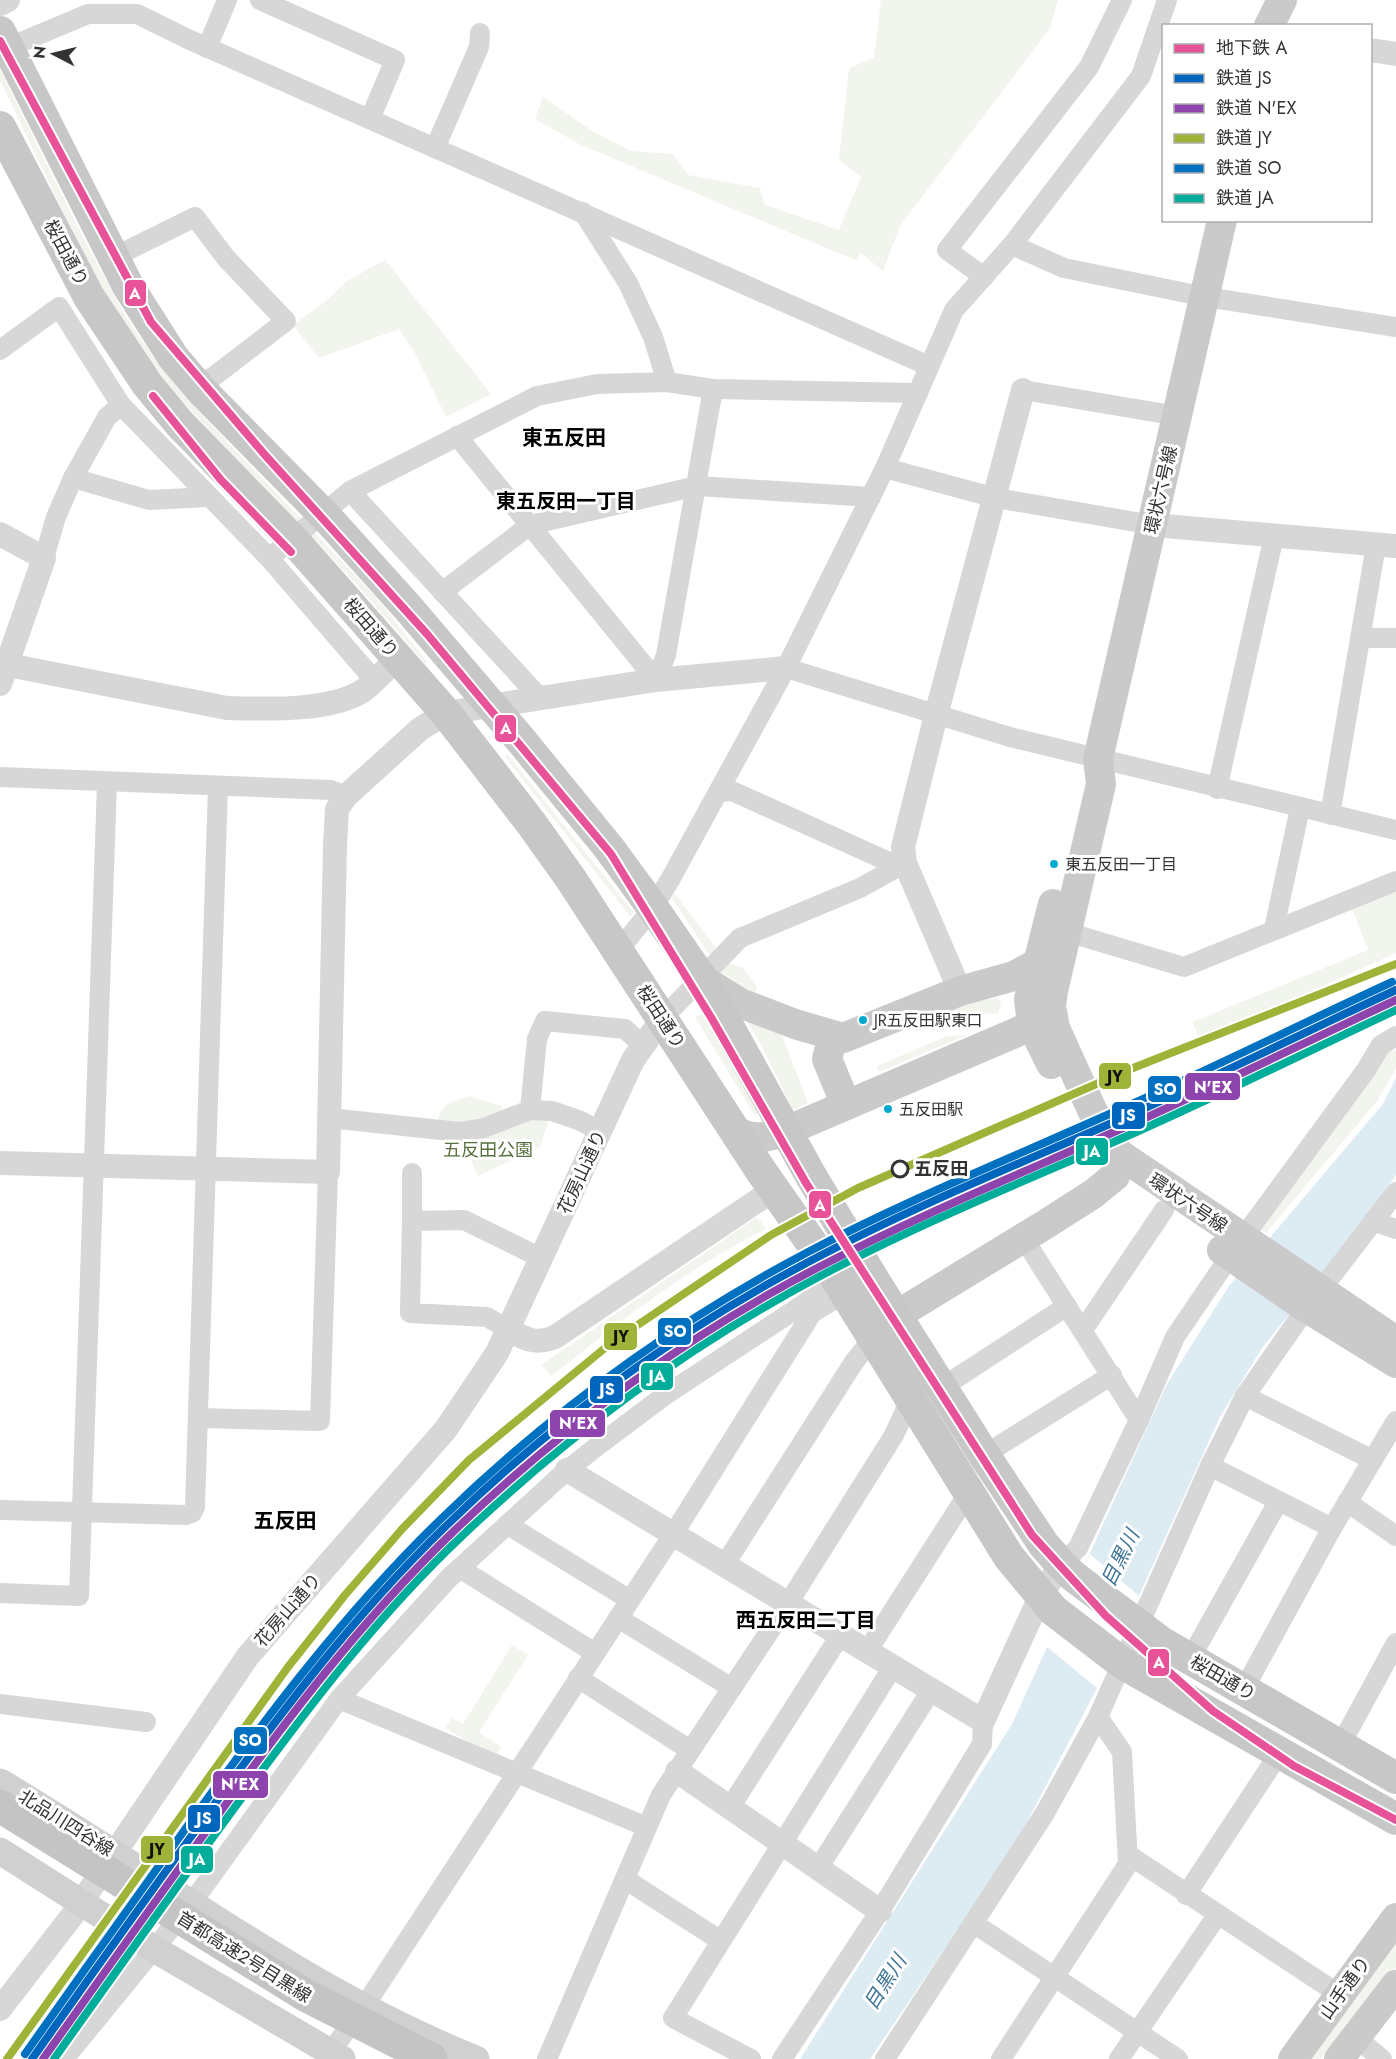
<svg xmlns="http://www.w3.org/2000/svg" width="1396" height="2059" viewBox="0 0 1396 2059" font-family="Jost,'Noto Sans JP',sans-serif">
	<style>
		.green { fill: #f1f5ed }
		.water { fill: #ddebf3 }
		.pier { fill: #fff }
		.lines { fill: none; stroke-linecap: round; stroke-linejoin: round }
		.minor { stroke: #d7d7d7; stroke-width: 20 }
		.tertiary { stroke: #d7d7d7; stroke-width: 24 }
		.secondary { stroke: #d0d0d0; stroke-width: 27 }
		.primary { stroke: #cacaca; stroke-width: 30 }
		.trunk { stroke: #c7c7c7; stroke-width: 32 }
		.motorway { stroke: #c4c4c4; stroke-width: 33 }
		.rail-1-casing { stroke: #fff; stroke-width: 12 }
		.rail-2-casing { stroke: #fff; stroke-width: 12 }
		.rail-3-casing { stroke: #fff; stroke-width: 12 }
		.rail-4-casing { stroke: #fff; stroke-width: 12 }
		.rail-5-casing { stroke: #fff; stroke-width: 12 }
		.rail-1 { stroke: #0065bd; stroke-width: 8 }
		.rail-2 { stroke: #8e44ad; stroke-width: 8 }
		.rail-3 { stroke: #9eb438; stroke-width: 8 }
		.rail-4 { stroke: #0071c1; stroke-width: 8 }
		.rail-5 { stroke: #00ac9a; stroke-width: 8 }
		.metro-1-casing { stroke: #fff; stroke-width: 12 }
		.metro-1 { stroke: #e85298; stroke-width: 8 }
		.bus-dot { fill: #00a9ce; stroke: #fff; stroke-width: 2 }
		.stop-dot { fill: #fff; stroke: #333; stroke-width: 3 }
		.labels { text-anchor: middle; stroke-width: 6; stroke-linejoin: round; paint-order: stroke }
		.bus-label { font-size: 16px; fill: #333; stroke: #fff; text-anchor: start }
		.street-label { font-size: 18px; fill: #333; stroke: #fff }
		.park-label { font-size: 18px; fill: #56703f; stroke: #fff }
		.stop-label { font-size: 18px; font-weight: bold; fill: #333; stroke: #fff; text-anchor: start }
		.neighbourhood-label { font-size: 20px; font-weight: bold; fill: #000; stroke: #fff }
		.water-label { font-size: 20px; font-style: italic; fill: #3f7597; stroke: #fff }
		.quarter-label { font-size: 21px; font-weight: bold; fill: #000; stroke: #fff }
		.line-badge { stroke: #fff; stroke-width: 2 }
		.badge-label { font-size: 16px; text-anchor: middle; font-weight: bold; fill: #fff }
		.pale-badge-label { font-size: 16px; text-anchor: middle; font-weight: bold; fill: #111 }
	</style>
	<rect width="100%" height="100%" fill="#fff"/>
	<g class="green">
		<polygon points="881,0 1058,0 1050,28 900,226 883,271 861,253 855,260 579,144 535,119 543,97 592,131 631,151 673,154 688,175 760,188 765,205 839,230 861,177 839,160 849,68 874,58"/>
		<path d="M0,70L87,245L127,318L152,355L197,410L375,596L427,662L425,664C379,609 332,556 282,505C230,452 176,400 134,339C80,259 44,167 0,81Z"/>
		<polygon points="385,260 491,394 446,417 416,355 399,329 319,358 293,325 324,303 347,281"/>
		<polygon points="508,755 634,913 630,916 505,757"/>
		<polygon points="1396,885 1396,953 1267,1011 1198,1037 1193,1022 1368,950 1350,903"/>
		<polygon points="674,893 716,948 712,954 708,953 672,898"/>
		<polygon points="729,963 742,967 757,987 755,995 722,972"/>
		<polygon points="998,998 1001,1004 998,1014 938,1011 966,1002"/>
		<polygon points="740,1010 779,1027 808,1103 793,1110 760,1043"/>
		<polygon points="708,1011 763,1113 754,1114 695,1017"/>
		<polygon points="967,1035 879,1072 877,1066 947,1036"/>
		<polygon points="1385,1048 1396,1051 1396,1068 1377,1101 1266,1233 1257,1227"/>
		<path d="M469,1096L502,1106L501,1118L437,1128C439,1103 448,1104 469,1096Z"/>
		<polygon points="551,1113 540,1147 478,1176 460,1134"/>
		<path d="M757,1217L766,1229C688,1267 619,1323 551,1376L541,1365Z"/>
		<polygon points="512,1645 528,1655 479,1732 501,1747 497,1755 471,1744 446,1728 452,1718 463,1724"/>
		<polygon points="1396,1942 1396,1968 1387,1980 1320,2059 1310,2059"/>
	</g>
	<polygon class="water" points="1396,1078 1396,1175 1347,1243 1262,1348 1220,1417 1097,1688 1015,1845 870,2059 800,2059 1012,1724 1167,1384 1229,1286 1383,1104"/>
	<polygon class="pier" points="1090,1554 1139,1596 1097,1688 1047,1647"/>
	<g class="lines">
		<g class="minor">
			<polyline points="260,0 395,60 370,119"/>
			<polyline points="7,48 88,14 137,14 190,40 929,366"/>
			<polyline points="207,48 227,0"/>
			<polyline points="435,148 479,47 480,33"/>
			<polyline points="583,212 628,283 653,337 667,382"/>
			<polyline points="1012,245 1064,268 1206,297 1396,327"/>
			<polyline points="114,257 195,217 226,258 286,321 213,377 197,384"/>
			<polyline points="984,277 947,250 1089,67 1122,0"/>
			<polyline points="0,350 59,307 121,405 269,558 375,681"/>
			<polyline points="1023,390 1178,416"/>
			<polyline points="121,405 107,417 73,478 149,500 209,497"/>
			<polyline points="457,436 656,680 666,655 713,389"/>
			<polyline points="885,468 996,498 1153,525"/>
			<polyline points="350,491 540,698"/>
			<polyline points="44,558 56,517 73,478"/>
			<polyline points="269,558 350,491 537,396 597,384 667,382 713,389 918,393"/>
			<polyline points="442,592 530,525 697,486 871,497"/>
			<polyline points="1360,638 1396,638"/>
			<polyline points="786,668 1010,737 1396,830"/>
			<polyline points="0,777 331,790 346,796"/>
			<polyline points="1217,789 1274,536"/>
			<polyline points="719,792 732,791 898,866"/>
			<polyline points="1330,815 1376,545"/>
			<polyline points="1274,929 1300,808"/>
			<polyline points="1067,932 1184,967 1396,881"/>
			<polyline points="618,951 653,908 671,878 786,668 885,468 954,310 1012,245 1141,76 1167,0"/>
			<polyline points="662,1019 740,938 860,888 905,863"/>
			<polyline points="530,1110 537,1039 545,1021 625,1029 642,1045"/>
			<polyline points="330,1118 459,1132 484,1128 530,1110 552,1111 581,1121 601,1132"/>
			<polyline points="412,1221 412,1173"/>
			<polyline points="1373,1221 1396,1229"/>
			<polyline points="1024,1239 1139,1420"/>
			<polyline points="1242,1239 1366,1070 1381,1045 1396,1036"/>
			<polyline points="1320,1291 1396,1192"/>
			<polyline points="509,1330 487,1317 410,1313 412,1221 464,1220 541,1258"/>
			<polyline points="1083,1330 1164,1210"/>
			<polyline points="941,1388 1067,1306"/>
			<polyline points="1245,1396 1373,1460"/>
			<polyline points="198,1418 320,1421 328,1172"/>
			<polyline points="984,1455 1112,1375"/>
			<polyline points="1210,1466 1332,1528"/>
			<polyline points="1347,1502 1396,1536"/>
			<polyline points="0,1510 186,1515 192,1513 195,1507 218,786"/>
			<polyline points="508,1525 630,1600"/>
			<polyline points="725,1564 854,1362 873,1338"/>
			<polyline points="1061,1564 1078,1548 1139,1420 1175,1337 1230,1256"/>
			<polyline points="461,1569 595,1653"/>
			<polyline points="0,1593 79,1596 107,783"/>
			<polyline points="618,1618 732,1688"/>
			<polyline points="868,1650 969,1492"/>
			<polyline points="1190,1659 1278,1502"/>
			<polyline points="578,1678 690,1750"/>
			<polyline points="1244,1689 1332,1528 1396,1421"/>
			<polyline points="339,1699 647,1827"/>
			<polyline points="0,1704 146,1722"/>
			<polyline points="1340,1746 1396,1643"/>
			<polyline points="731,1806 841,1634"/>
			<polyline points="1129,1855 1340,1995"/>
			<polyline points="819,1867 932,1689"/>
			<polyline points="625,1879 721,1941"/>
			<polyline points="1186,1895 1280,1752"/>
			<polyline points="973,1923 1178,2059"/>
			<polyline points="1355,2037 1382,2059"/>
			<polyline points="330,2053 373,1993 674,1533 812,1313 832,1301"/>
			<polyline points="64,2059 191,1904 339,1699 449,1578 567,1470 600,1444 664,1396 831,1286 834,1275"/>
			<polyline points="547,2059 661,1795 789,1602 894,1435 905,1411 907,1393"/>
			<polyline points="751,2059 673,2018 894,1665"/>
			<polyline points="782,2059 880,1911 982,1744 983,1721"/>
			<polyline points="885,2059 1045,1813 1098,1717 1210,1466 1245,1396 1307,1307"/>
			<polyline points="1001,2059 1128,1864 1122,1752 1098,1717"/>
			<polyline points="1119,2059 1218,1914"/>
		</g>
		<g class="tertiary">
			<polyline points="0,4 8,0"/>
			<polyline points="1370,50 1396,54"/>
			<polyline points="1153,525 1396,546"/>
			<polyline points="0,534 44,558 0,684"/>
			<path d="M8,665L227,708C264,709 332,712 364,690C376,681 385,669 398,659"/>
			<polyline points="960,991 905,863 903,847 936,715 1023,390"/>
			<polyline points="0,1163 328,1172 335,846 337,809 346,796 420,729 446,713 656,680 786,668"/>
			<path d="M509,1330C525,1339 536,1345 555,1337L763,1197L779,1195"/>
			<polyline points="567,1470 983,1721 1040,1597 1061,1564"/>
			<polyline points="677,1771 880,1911"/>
			<polyline points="0,2009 72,1916 248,1656 446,1429 497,1353 633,1060 662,1019"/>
		</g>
		<g class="secondary">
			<path d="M0,1782C158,1875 305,1991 476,2059"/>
			<polyline points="0,1851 156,1950 342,2059"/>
		</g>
		<g class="primary">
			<polyline points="1269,26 1282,0"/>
			<polyline points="1222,220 1098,759 1101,784 1053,991 1051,1006 1055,1028 1103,1134 1119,1154 1396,1341"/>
			<polyline points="702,979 740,1003 795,1024 843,1038 960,991 1014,976 1038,963"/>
			<polyline points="833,1036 827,1059 846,1105"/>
			<polyline points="1051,1064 1032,1025 1029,999 1053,904"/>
			<path d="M735,1130C752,1142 768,1137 786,1131L1015,1033L1032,1025L1046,1010"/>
			<polyline points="1222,1250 1302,1305 1396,1363"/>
			<polyline points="878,1333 897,1315 1046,1224 1093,1194 1115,1176"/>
			<polyline points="1293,2059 1396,1918"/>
			<polyline points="1339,2059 1396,1985"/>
		</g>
		<g class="trunk">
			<polyline points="0,32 128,286 173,357 201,390 329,520 409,609 520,739 609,848 653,908 702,979 811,1176 875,1282 984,1455 1044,1545 1061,1564 1073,1576 1161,1642 1396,1778"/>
			<polyline points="0,127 89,297 147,384 180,424 297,544 446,713 531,823 571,879 761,1171 834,1275 1009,1557 1053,1610 1122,1663 1396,1819"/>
		</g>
		<polyline class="motorway" points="0,1806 305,1995 431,2059"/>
		<defs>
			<path id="rail-1" d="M32,2059C87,1981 142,1904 198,1827C274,1721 353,1616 447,1525C555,1420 680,1329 814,1259C916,1205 1024,1162 1130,1115C1219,1075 1307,1031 1396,990"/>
			<path id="rail-2" d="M43,2059C98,1982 152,1905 208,1829C283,1724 361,1620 455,1530C563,1427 686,1336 819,1267C921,1214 1027,1171 1132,1124C1221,1084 1308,1041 1396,1000"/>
			<polyline id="rail-3" points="7,2059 288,1667 345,1595 403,1528 469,1460 611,1343 771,1235 858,1188 1133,1068 1396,964"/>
			<path id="rail-4" d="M25,2054C80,1976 135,1899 191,1821C268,1715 347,1610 441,1519C550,1413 675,1322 808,1252C911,1198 1019,1155 1125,1107C1215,1067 1303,1023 1392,982"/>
			<path id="rail-5" d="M54,2059C115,1973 176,1887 238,1803C307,1709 378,1615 463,1535C556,1447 659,1368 770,1304C886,1236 1012,1187 1134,1133C1222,1094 1309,1051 1396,1010"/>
		</defs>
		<use href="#rail-1" class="rail-1-casing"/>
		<use href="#rail-2" class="rail-2-casing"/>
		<use href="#rail-3" class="rail-3-casing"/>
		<use href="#rail-4" class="rail-4-casing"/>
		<use href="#rail-5" class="rail-5-casing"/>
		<use href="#rail-1" class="rail-1"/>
		<use href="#rail-2" class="rail-2"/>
		<use href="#rail-3" class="rail-3"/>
		<use href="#rail-4" class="rail-4"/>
		<use href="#rail-5" class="rail-5"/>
		<defs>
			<g id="metro-1">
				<polyline points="0,41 151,322 265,455 427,634 611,854 712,1019 806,1183 1032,1535 1106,1616 1213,1711 1294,1766 1396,1820"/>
				<polyline points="153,396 221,480 291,552"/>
			</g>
		</defs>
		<use href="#metro-1" class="metro-1-casing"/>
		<use href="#metro-1" class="metro-1"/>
	</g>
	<g class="bus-dot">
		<circle cx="1054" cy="864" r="5"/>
		<circle cx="863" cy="1020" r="5"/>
		<circle cx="888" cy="1109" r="5"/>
	</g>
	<circle class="stop-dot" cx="900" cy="1169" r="8"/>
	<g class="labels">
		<g class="bus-label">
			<text x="1065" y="870">東五反田一丁目</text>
			<text x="874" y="1026">JR五反田駅東口</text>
			<text x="899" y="1115">五反田駅</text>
		</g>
		<g class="street-label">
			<text transform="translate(66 253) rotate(62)" y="6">桜田通り</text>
			<text transform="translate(1161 490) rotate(-77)" y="6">環状六号線</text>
			<text transform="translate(371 628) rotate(49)" y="6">桜田通り</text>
			<text transform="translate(661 1017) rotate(57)" y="6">桜田通り</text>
			<text transform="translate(582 1172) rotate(-65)" y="6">花房山通り</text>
			<text transform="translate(1188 1203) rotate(34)" y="6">環状六号線</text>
			<text transform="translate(288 1610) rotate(-49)" y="6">花房山通り</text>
			<text transform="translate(1223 1678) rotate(30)" y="6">桜田通り</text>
			<text transform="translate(66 1823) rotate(32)" y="6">北品川四谷線</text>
			<text transform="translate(244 1957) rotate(32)" y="6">首都高速2号目黒線</text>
			<text transform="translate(1345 1988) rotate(-54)" y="6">山手通り</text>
		</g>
		<g class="park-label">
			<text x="488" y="1156">五反田公園</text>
		</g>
		<g class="stop-label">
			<text x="914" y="1175">五反田</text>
		</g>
		<g class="neighbourhood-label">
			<text x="566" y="508">東五反田一丁目</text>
			<text x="806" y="1627">西五反田二丁目</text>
		</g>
		<g class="water-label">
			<text transform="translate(1120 1558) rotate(-64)" y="7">目黒川</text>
			<text transform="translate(885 1982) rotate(-58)" y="7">目黒川</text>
		</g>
		<g class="quarter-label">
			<text x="564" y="445">東五反田</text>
			<text x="285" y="1528">五反田</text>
		</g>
	</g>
	<g class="line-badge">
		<rect x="124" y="279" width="23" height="28" rx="6" fill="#e85298"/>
		<rect x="494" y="714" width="23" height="29" rx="6" fill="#e85298"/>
		<rect x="1098" y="1062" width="34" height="28" rx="6" fill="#9eb438"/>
		<rect x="1184" y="1072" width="57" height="29" rx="6" fill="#8e44ad"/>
		<rect x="1147" y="1075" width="35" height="28" rx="6" fill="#0071c1"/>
		<rect x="1111" y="1101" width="35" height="29" rx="6" fill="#0065bd"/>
		<rect x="1075" y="1137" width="34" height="29" rx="6" fill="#00ac9a"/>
		<rect x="808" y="1190" width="24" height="29" rx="6" fill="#e85298"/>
		<rect x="657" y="1317" width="35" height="29" rx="6" fill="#0071c1"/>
		<rect x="603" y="1322" width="35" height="29" rx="6" fill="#9eb438"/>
		<rect x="640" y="1362" width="34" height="29" rx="6" fill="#00ac9a"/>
		<rect x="589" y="1375" width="35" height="29" rx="6" fill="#0065bd"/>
		<rect x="549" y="1409" width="57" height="29" rx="6" fill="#8e44ad"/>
		<rect x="1147" y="1648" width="23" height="29" rx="6" fill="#e85298"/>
		<rect x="233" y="1726" width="35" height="29" rx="6" fill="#0071c1"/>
		<rect x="212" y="1770" width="57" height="29" rx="6" fill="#8e44ad"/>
		<rect x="187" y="1804" width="34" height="29" rx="6" fill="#0065bd"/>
		<rect x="140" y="1835" width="34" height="29" rx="6" fill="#9eb438"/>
		<rect x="180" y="1845" width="34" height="29" rx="6" fill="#00ac9a"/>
	</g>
	<g class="badge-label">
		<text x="135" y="299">A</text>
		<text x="506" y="734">A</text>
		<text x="1213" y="1093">N'EX</text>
		<text x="1165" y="1095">SO</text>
		<text x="1128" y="1121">JS</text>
		<text x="1092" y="1157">JA</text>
		<text x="820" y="1211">A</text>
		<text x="675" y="1337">SO</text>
		<text x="657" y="1382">JA</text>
		<text x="607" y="1395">JS</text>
		<text x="578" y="1429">N'EX</text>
		<text x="1159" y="1668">A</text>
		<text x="250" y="1746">SO</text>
		<text x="240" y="1790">N'EX</text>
		<text x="204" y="1824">JS</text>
		<text x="197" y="1865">JA</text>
	</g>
	<g class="pale-badge-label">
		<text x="1115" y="1082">JY</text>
		<text x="621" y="1342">JY</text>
		<text x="157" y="1855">JY</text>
	</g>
	<rect x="1162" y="24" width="210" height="198" fill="#ffffff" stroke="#adadad" stroke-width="1.5"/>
	<rect x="1174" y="44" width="30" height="9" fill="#e85298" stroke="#adadad" stroke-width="1.5"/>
	<text x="1216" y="54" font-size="18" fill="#333333">地下鉄 A</text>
	<rect x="1174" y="74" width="30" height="9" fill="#0065bd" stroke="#adadad" stroke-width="1.5"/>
	<text x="1216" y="84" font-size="18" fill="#333333">鉄道 JS</text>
	<rect x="1174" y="104" width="30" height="9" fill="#8e44ad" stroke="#adadad" stroke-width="1.5"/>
	<text x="1216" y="114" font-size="18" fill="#333333">鉄道 N'EX</text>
	<rect x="1174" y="134" width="30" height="9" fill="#9eb438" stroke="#adadad" stroke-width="1.5"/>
	<text x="1216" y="144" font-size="18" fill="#333333">鉄道 JY</text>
	<rect x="1174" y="164" width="30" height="9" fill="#0071c1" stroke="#adadad" stroke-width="1.5"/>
	<text x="1216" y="174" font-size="18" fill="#333333">鉄道 SO</text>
	<rect x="1174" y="194" width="30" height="9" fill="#00ac9a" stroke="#adadad" stroke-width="1.5"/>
	<text x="1216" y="204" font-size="18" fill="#333333">鉄道 JA</text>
	<g transform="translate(54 54) rotate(277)" stroke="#ffffff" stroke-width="4.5" paint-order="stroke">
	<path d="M0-4.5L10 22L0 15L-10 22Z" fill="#333333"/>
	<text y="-9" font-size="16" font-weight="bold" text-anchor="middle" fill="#333333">N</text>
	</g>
</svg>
